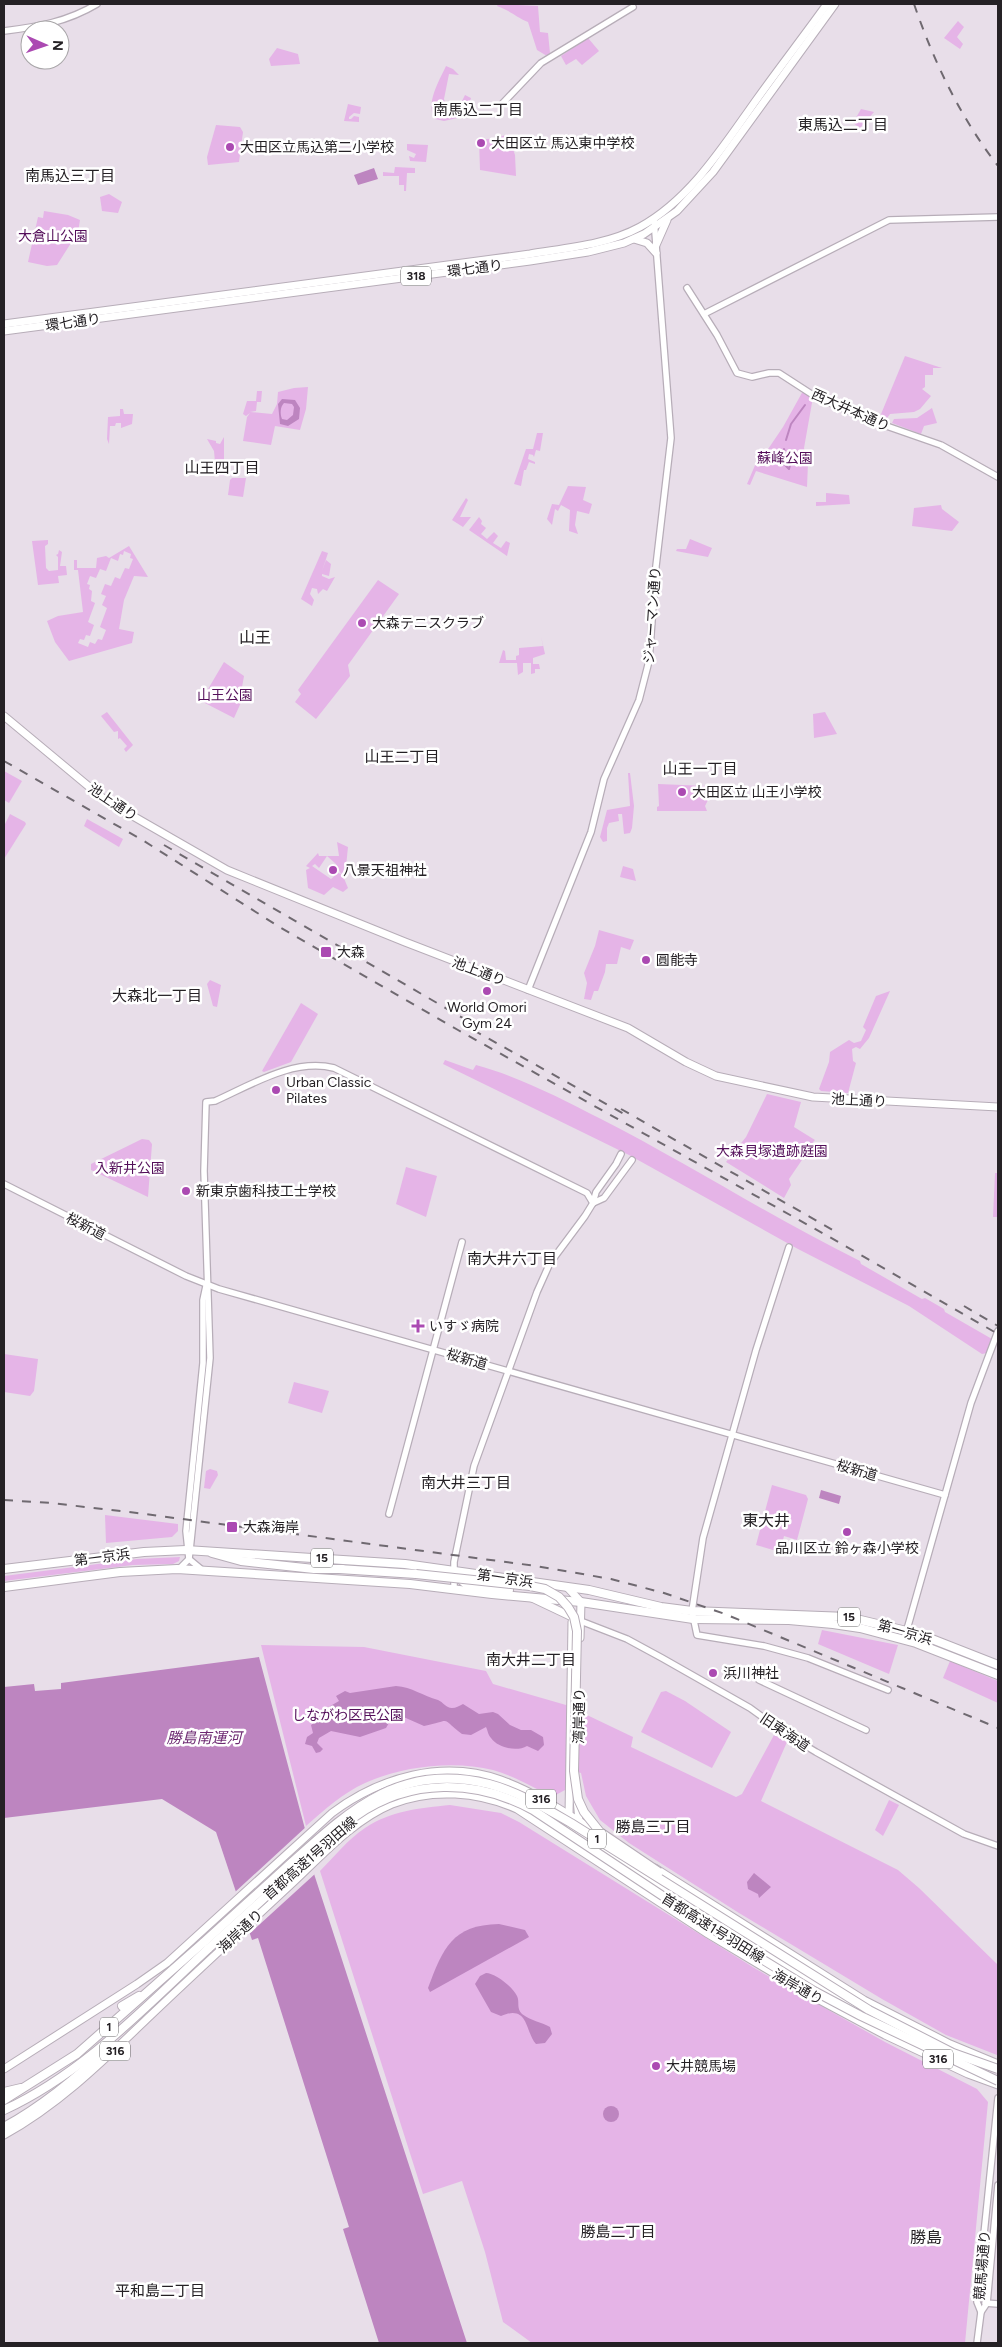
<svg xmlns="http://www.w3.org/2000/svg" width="1002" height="2347" viewBox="0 0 1002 2347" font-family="Figtree,'Noto Sans JP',sans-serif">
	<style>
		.green { fill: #e5b4e7; fill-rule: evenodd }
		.water { fill: #bd85c0; fill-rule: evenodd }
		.pier { fill: #e8dee9 }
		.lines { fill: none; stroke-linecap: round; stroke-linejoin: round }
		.stream { stroke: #bd85c0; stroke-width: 2 }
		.minor-casing { stroke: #b7adb8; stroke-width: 8 }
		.major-casing { stroke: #b7adb8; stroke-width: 9 }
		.highway-casing { stroke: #b7adb8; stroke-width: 10 }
		.minor { stroke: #fff; stroke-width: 5.5 }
		.major { stroke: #fff; stroke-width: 7 }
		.highway { stroke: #fff; stroke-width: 8 }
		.rail { stroke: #6f6970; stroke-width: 2; stroke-dasharray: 9 9; stroke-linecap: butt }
		.highway-bridge-casing { stroke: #b7adb8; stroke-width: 10; stroke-linecap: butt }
		.highway-bridge { stroke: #fff; stroke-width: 8 }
		.poi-dot { fill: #ab4ab2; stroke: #fff; stroke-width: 2 }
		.labels { text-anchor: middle; stroke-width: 5; stroke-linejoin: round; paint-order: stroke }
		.shield { fill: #fff; stroke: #666466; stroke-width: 1 }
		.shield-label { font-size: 12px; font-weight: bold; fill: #252125 }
		.poi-label { font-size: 14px; fill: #252125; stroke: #fff; text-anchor: start }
		.park-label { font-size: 14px; fill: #540f5a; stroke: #fff }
		.street-label { font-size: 14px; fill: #252125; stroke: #fff }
		.neighbourhood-label { font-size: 15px; fill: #252125; stroke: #fff }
		.water-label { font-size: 15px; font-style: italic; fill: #6d2a72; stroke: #fff }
		.quarter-label { font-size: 16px; fill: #252125; stroke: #fff }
	</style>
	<rect width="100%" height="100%" fill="#e8dee9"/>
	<g class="green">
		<path d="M498,4L538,6L540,32L548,33L550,53L547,56L537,50L528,22C516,17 511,11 497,6Z"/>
		<polygon points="958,21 964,27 957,37 963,44 960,49 944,38"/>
		<polygon points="588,38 599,51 582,65 576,59 566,65 561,56"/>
		<polygon points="277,48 298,54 300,64 271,66 269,59"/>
		<path d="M446,66L453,69L459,75L449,74L444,99L447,109L462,101L465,95L471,98L470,101L473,104L471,115L444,121L435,119C425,104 439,81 446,66Z"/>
		<polygon points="348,104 361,107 360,114 354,113 349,117 349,119 351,119 354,116 359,117 359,122 344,121"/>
		<polygon points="861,109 874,112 860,128 853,123"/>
		<polygon points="216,125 240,127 243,132 239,162 208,165 207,157"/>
		<polygon points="508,134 515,155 516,176 480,170 479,140 497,138"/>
		<polygon points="407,144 428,145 426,162 410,161 409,156 414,158 416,154 407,150"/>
		<polygon points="395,167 415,168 415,173 407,173 406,191 404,191 404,185 399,185 399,176 383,176 383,172 394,173"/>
		<polygon points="109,194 122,202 118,213 102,211 100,197"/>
		<polygon points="44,211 68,215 80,220 78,232 57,265 47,266 28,262 38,217 43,218"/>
		<polygon points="905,356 942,368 933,368 933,375 925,375 925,387 922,389 931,396 920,409 914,412 890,414 885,421 879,419"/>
		<polygon points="308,387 306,409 300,430 275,426 271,445 243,441 247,417 250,413 246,416 243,414 247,401 256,401 257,391 262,391 261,402 257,402 256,411 250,412 272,414 277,404 278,392 294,388"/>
		<polygon points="803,391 813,397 804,448 808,463 807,487 756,471 750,485 747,484 756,463 758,464 783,427"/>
		<polygon points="932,408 937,423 924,426 921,434 892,423 894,419 917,418"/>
		<polygon points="120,409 123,409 124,414 133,414 132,424 121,428 121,423 116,423 115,426 110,426 109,444 107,439 108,417 120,416"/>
		<polygon points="537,433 543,433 540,451 536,450 534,457 533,455 529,454 528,459 535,462 535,464 529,462 526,470 524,470 521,486 514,484 526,449 533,449"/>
		<polygon points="224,437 224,476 213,476 210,465 215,462 214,451 207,439 216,441 216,443 220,444"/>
		<polygon points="232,478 246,478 243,497 228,495 230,480"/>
		<polygon points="568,486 586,487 583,500 592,504 589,514 577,511 575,525 578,534 569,531 570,510 561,505 558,511 555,509 552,525 547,519 552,504 559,505"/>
		<polygon points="826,493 849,495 850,504 816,506 816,502 826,502"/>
		<polygon points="466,498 468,500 460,517 471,517 463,527 452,520"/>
		<polygon points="941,505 942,509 959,522 952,531 912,526 914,508"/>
		<polygon points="479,517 482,521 481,524 486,528 481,534 487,539 494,532 498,536 493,543 501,548 506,541 510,543 507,556 469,530"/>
		<polygon points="690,539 712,548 708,557 676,551 677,549 686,549"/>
		<polygon points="48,540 48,544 45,546 46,568 49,571 58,570 58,557 56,555 58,554 59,550 62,552 60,566 66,566 67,575 58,576 59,583 38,585 32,541"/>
		<path d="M129,546L148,577L134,576L124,600L119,629L134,632L132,643L69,661L55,642L47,621L58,616L83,612L78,570H74V560H77V568H96L97,558L106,556L109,558ZM124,551L131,554L130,558L133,559L129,569L125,568L120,579L115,577L111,586L105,584L101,594L106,596L102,605L107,608L100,627L106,630L102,640L98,639L95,644L90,642L88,647L78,643L80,639L84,640L86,635L90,636L94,625L88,622L95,603L91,601L92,591L89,589L90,585L87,584L90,576L96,578L100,569L106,571L111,558L118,561L120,554L123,555Z"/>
		<polygon points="322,551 328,553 322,571 326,560 331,564 329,576 322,574 322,576 329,579 335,577 327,591 323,589 318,594 317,589 312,588 310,594 314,600 312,606 301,599"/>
		<polygon points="378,580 399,594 348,665 350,676 316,719 295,702 301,694 298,690"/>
		<polygon points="541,636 545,654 533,658 533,664 539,664 540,669 535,669 535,673 531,674 531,663 523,663 523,672 518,675 517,663 499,663 503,650 505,651 506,660 516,660 516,656 519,655 519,648 543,646"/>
		<polygon points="224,662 244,676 241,693 243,698 234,718 201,701"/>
		<polygon points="107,712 133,745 126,752 124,749 127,746 120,738 118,739 118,731 114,732 101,716"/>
		<polygon points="825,712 837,734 814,738 813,714"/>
		<polygon points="4,771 22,781 9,803 4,800"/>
		<polygon points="628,773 630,773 634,806 632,828 630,833 624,834 622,814 618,814 619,821 609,823 607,828 607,841 603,842 600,837 607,810 630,806"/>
		<polygon points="658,784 707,786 705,791 708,800 705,806 707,811 657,811 657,807 659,806"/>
		<polygon points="10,814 25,822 26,824 4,859 4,826"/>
		<polygon points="87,819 123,839 119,847 84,826"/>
		<path d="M337,842L348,847L345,876H343L348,888L343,892L333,887L324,895L308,888L306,870L310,868L306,866L318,853L319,856H339ZM327,856L336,864L341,874L338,873L331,879L312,866L315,864L319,868Z"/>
		<polygon points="623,866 633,869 636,881 620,877"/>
		<polygon points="599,930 634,940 630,950 621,947 617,964 606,964 605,972 598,991 594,991 591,1000 584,999 587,983 584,973 595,946"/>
		<polygon points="210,980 221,985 217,1007 213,1006 207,984"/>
		<polygon points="890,991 869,1038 860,1049 856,1047 852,1049 853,1061 856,1063 848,1093 821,1091 819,1089 829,1062 830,1052 849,1040 854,1043 861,1041 866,1030 863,1027 876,996"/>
		<polygon points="301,1003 318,1014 291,1062 264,1072 262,1071"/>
		<path d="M445,1060L473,1070L476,1065C520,1077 560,1098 601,1119C689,1164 771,1217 860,1261L861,1264L922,1299L925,1298L944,1309L945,1312L992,1339L987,1353L982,1354L909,1306L798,1249L629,1155L443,1064Z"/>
		<polygon points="767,1094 801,1102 794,1127 815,1140 801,1155 804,1157 789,1179 791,1185 784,1198 726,1162 746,1137"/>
		<polygon points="142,1139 149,1140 152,1144 148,1197 91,1170 91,1164"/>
		<polygon points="406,1167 437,1176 426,1217 396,1204"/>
		<polygon points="995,1173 998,1173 998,1217 993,1217"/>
		<polygon points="4,1354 38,1359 34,1391 30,1396 4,1392"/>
		<polygon points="294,1382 329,1391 322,1413 288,1403"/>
		<polygon points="210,1469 217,1471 218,1475 210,1489 204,1488 206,1471"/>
		<polygon points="772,1485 806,1495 808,1499 797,1540 784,1536 780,1552 756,1545"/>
		<polygon points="105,1515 178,1524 178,1531 172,1537 106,1543"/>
		<polygon points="180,1557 179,1561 173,1564 133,1565 4,1581 4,1576 137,1559"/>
		<polygon points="822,1630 898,1645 889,1674 818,1644"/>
		<path d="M261,1645L364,1647L486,1671L493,1684L566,1705L633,1737L631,1747L736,1797L742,1794L774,1735L787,1742L761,1801L898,1870L919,1888L998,1965L997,2055L946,2035L882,1999L739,1913L629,1843L600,1820L586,1796L581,1773L568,1770L565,1790L552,1797C533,1787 514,1776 493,1770C454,1760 402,1766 365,1783C343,1793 324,1810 306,1826Z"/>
		<polygon points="950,1661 998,1681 998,1703 943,1678"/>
		<polygon points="666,1691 685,1701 731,1732 712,1768 641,1732 661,1692"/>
		<polygon points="889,1800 899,1805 883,1836 875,1830"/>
		<path d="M450,1805L501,1813L519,1822L756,1969L885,2042L977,2089L988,2102L965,2343H532L503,2322L485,2252L462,2181L423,2194L320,1871C334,1857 348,1839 365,1828C390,1811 420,1808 450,1805Z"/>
	</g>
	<g class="water">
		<polygon points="374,168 378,179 358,185 354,175"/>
		<path d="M282,399L295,400L300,408L299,419L288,426L280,424L278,404ZM284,403L292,404L294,407L293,415L287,420L282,419C280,414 280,407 284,403Z"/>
		<polygon points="821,1490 841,1496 839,1504 819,1498"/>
		<polygon points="259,1657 305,1829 302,1837 467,2343 379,2343 343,2229 349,2227 258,1938 252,1940 216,1832 162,1799 4,1818 4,1687 34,1684 35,1691 61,1689 61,1683"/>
		<path d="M396,1686C412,1687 423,1696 438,1700C443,1702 446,1708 452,1708C456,1708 459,1706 463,1704L479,1714L493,1712L498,1714L510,1725L521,1730H531L543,1737L544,1745L538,1751L527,1746C517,1752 498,1748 491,1738C488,1735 488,1731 486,1727L471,1735L462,1734C439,1716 453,1720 424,1726L399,1715L393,1716L386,1728L360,1737L331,1731L319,1738L317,1743L323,1749L320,1752L316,1753L312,1746L305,1744L307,1737L313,1733L311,1725L319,1719L318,1713L339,1701L336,1696L345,1691L350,1693Z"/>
		<polygon points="754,1873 771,1887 759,1898 758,1894 748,1889 747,1882"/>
		<path d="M499,1924L525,1930L529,1937L430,1992L428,1988C443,1948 452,1925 499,1924Z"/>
		<path d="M486,1973C495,1973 513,1987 517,1996C520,2002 516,2008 522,2014C531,2021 541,2022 550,2027L552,2034L545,2043L536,2044C525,2032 529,2004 501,2016L491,2012L475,1984L480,1976Z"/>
		<circle cx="611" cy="2114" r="8"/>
	</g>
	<polygon class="pier" points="307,1826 305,1837 316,1873 249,1934 234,1893"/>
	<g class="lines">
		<g class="stream">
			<polyline points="786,440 791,424 805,405"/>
			<polyline points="784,449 786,456 783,455 783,463 789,469 790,465"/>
		</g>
		<defs>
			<g id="minor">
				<path d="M4,31C37,27 67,22 97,4"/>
				<polyline points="501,105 541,63 633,7"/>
				<polyline points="687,288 717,335 737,373 752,377 769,373 779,373 816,397 875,422 941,445 998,477"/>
				<polyline points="704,314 889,220 998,217"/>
				<polyline points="528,990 591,832 604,779 639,700 649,661 656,566 671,438 654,219"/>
				<polyline points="4,1184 186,1276 219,1289 945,1495"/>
				<polyline points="593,1203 604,1198 632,1160"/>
				<polyline points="789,1247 756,1350 703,1538 692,1611 697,1635 764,1646 808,1658 888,1690"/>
				<polyline points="389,1514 462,1242"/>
				<path d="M179,1569L189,1559L190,1550L210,1358L204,1171L206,1102L215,1101C251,1085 293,1058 334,1068L587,1193L593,1203"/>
				<polyline points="201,1569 189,1559 186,1531 203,1363 203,1300 206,1286"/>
				<polyline points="454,1589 454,1562 474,1466 537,1292 550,1263 585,1216 593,1203 596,1192 616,1164 621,1154"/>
				<polyline points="578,1620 627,1639 662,1658 750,1708 786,1734 816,1752 964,1834 998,1846"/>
				<polyline points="904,1640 971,1403 998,1331"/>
				<polyline points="759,1680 866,1730"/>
				<polyline points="985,2303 998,2304"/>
				<polyline points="981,2312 987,2303 998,2185"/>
				<polyline points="977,2343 981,2312 977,2302 998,2098"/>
			</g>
			<g id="major">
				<polyline points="634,239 647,243 656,253"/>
				<polyline points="656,245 667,220"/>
				<path d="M4,324L530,254C566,248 607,245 640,227C691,199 724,145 757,99C780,67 804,36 827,4"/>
				<polyline points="4,331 530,261 588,252 624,243 644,234 677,211 713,172 835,4"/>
				<polyline points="4,716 105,800 227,870 405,942 628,1028 686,1062 716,1076 813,1097 998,1107"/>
				<polyline points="567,1587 581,1602 580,1638"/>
				<polyline points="532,1598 572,1617"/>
				<polyline points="577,1799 579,1821"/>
				<polyline points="569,1816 572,1622"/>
				<polyline points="655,1868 864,2000 950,2044 998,2064"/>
				<path d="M4,2069L137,1984L167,1963L332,1813C380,1777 443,1759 501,1780C537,1793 569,1815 601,1835"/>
				<path d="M4,2135C60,2104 104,2060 150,2016C195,1973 241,1931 286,1889C318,1860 351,1821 392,1804C433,1788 478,1792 517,1809L708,1934L810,1995L885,2035L968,2074L998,2085"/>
			</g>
			<g id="highway">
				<polyline points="212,1553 241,1561 314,1569 342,1569"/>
				<polyline points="4,1569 144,1552 186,1550 405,1564 589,1590 661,1607 692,1611 848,1617 919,1634 998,1665"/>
				<polyline points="339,1569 416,1574"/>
				<polyline points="457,1576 467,1585 509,1590"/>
				<polyline points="4,1587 120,1572 177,1569 410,1584 492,1594 581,1602 693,1619 789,1620 833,1624 860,1628 916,1643 998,1675"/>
				<polyline points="570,1828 722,1926 853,2008"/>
				<polyline points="122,2006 139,1996"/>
				<polyline points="4,2092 21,2088"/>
				<polyline points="4,2100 77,2054 204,1942"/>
				<path d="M4,2110C84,2073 145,2007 209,1948"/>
				<path d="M4,2127C44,2105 79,2076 112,2044"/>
			</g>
		</defs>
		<use href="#minor" class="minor-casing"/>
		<use href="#major" class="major-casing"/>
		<use href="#highway" class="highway-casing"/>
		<use href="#minor" class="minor"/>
		<use href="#major" class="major"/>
		<use href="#highway" class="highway"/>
		<g class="rail">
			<path d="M914,4C934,62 960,117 998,166"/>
			<polyline points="4,761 144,841 281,928 458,1030 826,1235 998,1334"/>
			<polyline points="164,845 482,1029"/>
			<polyline points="473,1030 626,1115"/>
			<polyline points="621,1109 838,1233"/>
			<polyline points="964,1306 998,1326"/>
			<polyline points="4,1500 51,1503 137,1513 536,1566 611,1579 664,1593 725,1614 998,1728"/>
		</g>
		<defs>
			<g id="highway-bridge">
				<polyline points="416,1574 530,1586 545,1589 559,1597 568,1607 574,1617 577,1631 574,1771 578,1799 584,1812 600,1832 659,1872"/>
				<path d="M204,1942C233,1916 262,1889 291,1863C351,1809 401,1762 489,1784C519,1792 545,1808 571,1823L869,2010L953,2053L998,2069"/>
				<path d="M209,1948C239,1921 269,1894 299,1866C318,1849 336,1831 356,1816C410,1778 476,1779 533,1810L711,1928L814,1991L861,2016L998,2081"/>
			</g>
		</defs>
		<use href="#highway-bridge" class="highway-bridge-casing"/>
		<use href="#highway-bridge" class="highway-bridge"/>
	</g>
	<g class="poi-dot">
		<circle cx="481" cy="143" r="5"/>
		<circle cx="230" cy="147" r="5"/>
		<circle cx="362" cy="623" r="5"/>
		<circle cx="682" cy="792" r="5"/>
		<circle cx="333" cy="870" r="5"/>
		<rect x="320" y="946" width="12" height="12" rx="2.5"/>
		<circle cx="646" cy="960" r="5"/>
		<circle cx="487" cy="991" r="5"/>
		<circle cx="276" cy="1090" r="5"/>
		<circle cx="186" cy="1191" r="5"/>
		<path d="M415.5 1318.5h5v5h5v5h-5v5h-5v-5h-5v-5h5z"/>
		<rect x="226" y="1521" width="12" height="12" rx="2.5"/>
		<circle cx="847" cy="1532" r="5"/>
		<circle cx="713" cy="1673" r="5"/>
		<circle cx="656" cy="2066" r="5"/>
	</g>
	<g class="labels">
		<g class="shield">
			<rect x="401" y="266.5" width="30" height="19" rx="4"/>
			<rect x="311" y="1548.5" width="22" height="19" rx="4"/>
			<rect x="838" y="1607.5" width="22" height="19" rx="4"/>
			<rect x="526" y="1789.5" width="30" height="19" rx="4"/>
			<rect x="588" y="1829.5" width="18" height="19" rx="4"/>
			<rect x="100" y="2017.5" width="18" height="19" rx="4"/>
			<rect x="100" y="2041.5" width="30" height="19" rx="4"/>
			<rect x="923" y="2049.5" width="30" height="19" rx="4"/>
		</g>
		<g class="shield-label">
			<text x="416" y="280">318</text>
			<text x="322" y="1562">15</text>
			<text x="849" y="1621">15</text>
			<text x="541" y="1803">316</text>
			<text x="597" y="1843">1</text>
			<text x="109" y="2031">1</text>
			<text x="115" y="2055">316</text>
			<text x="938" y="2063">316</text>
		</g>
		<g class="poi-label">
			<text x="491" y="148">大田区立 馬込東中学校</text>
			<text x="240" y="152">大田区立馬込第二小学校</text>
			<text x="372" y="628">大森テニスクラブ</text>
			<text x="692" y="797">大田区立 山王小学校</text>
			<text x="343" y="875">八景天祖神社</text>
			<text x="337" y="957">大森</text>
			<text x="656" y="965">圓能寺</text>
			<text x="487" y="1012" text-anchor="middle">World Omori<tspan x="487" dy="16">Gym 24</tspan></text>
			<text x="286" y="1087">Urban Classic<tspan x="286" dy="16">Pilates</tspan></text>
			<text x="196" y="1196">新東京歯科技工士学校</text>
			<text x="429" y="1331">いすゞ病院</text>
			<text x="243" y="1532">大森海岸</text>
			<text x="847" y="1553" text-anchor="middle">品川区立 鈴ヶ森小学校</text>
			<text x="723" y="1678">浜川神社</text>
			<text x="666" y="2071">大井競馬場</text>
		</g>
		<g class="park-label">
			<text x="53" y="241">大倉山公園</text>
			<text x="785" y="463">蘇峰公園</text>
			<text x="225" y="700">山王公園</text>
			<text x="772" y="1156">大森貝塚遺跡庭園</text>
			<text x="130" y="1173">入新井公園</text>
			<text x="348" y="1720">しながわ区民公園</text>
		</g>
		<g class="street-label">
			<text transform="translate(475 268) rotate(-7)" y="5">環七通り</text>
			<text transform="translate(73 322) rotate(-8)" y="5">環七通り</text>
			<text transform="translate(851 410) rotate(24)" y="5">西大井本通り</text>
			<text transform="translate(652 615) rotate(-86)" y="5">ジャーマン通り</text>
			<text transform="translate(113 802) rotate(34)" y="5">池上通り</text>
			<text transform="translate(479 971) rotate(21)" y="5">池上通り</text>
			<text transform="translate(859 1100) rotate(3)" y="5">池上通り</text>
			<text transform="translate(86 1226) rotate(27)" y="5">桜新道</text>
			<text transform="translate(467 1359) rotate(16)" y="5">桜新道</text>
			<text transform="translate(857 1470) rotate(16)" y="5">桜新道</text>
			<text transform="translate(102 1557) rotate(-7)" y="5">第一京浜</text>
			<text transform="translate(505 1578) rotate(8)" y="5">第一京浜</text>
			<text transform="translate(905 1632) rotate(16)" y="5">第一京浜</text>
			<text transform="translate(579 1716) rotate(-89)" y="5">湾岸通り</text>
			<text transform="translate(785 1732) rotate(34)" y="5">旧東海道</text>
			<text transform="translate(310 1858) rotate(-41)" y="5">首都高速1号羽田線</text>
			<text transform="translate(713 1928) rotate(32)" y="5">首都高速1号羽田線</text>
			<text transform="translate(240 1931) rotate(-43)" y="5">海岸通り</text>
			<text transform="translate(798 1987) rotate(30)" y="5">海岸通り</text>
			<text transform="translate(982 2265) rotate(-85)" y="5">競馬場通り</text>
		</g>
		<g class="neighbourhood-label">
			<text x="478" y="115">南馬込二丁目</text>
			<text x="843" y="130">東馬込二丁目</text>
			<text x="70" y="181">南馬込三丁目</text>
			<text x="222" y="473">山王四丁目</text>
			<text x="402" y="762">山王二丁目</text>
			<text x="700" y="774">山王一丁目</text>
			<text x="157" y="1001">大森北一丁目</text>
			<text x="512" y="1264">南大井六丁目</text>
			<text x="466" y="1488">南大井三丁目</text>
			<text x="531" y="1665">南大井二丁目</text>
			<text x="653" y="1832">勝島三丁目</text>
			<text x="618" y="2237">勝島二丁目</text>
			<text x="160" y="2296">平和島二丁目</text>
		</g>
		<g class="water-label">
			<text x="204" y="1743">勝島南運河</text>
		</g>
		<g class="quarter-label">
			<text x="255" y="643">山王</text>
			<text x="766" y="1526">東大井</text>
			<text x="926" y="2243">勝島</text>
		</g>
	</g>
	<rect width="1002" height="2347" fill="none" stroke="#252125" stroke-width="10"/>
	<g transform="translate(45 45) rotate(92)"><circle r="24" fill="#ffffff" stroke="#a8a6a8"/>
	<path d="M0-4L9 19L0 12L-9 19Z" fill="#ab4ab2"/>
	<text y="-8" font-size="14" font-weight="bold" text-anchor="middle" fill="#252125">N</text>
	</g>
</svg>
